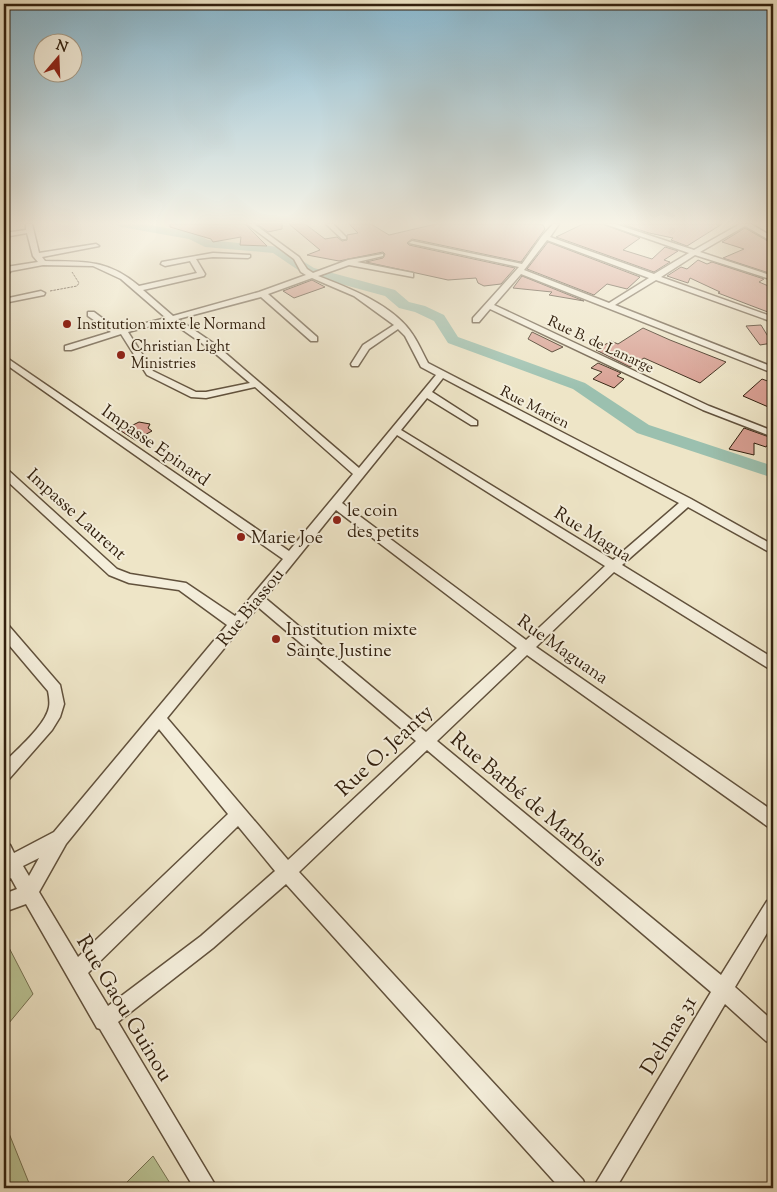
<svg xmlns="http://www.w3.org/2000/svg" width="777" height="1192" viewBox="0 0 777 1192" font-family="'Sorts Mill Goudy',serif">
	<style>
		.green { fill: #bac495; stroke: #767252 }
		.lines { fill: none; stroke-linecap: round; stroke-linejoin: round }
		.river { fill: #9bc0af; fill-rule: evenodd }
		.building { fill: #d79e91; stroke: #32200e }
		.minor-casing { stroke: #61513c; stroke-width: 3 }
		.path { stroke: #32200e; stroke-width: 1; stroke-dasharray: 2.5 1; stroke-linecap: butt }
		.minor { fill: #f4eedb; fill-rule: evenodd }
		.poi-dot { fill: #8f2418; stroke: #f4eedb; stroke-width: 2 }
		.labels { text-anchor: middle; stroke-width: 4; stroke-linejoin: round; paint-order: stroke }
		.far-poi-label { font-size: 15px; fill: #32200e; stroke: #f4eedb; text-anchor: start }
		.far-street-label { font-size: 15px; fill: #32200e; stroke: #f4eedb }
		.street-label { font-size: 18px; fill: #32200e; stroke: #f4eedb }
		.poi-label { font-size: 18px; fill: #32200e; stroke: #f4eedb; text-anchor: start }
		.near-street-label { font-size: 21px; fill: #32200e; stroke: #f4eedb }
	</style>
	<rect width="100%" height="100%" fill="#eee5c7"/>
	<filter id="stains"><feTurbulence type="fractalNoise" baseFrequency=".004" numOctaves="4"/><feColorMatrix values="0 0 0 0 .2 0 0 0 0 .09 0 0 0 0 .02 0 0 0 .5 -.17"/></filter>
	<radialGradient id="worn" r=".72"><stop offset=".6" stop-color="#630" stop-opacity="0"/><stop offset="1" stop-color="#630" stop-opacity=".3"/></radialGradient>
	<g class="green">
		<polygon points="4,938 33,994 4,1029"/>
		<polygon points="4,1121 31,1188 4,1188"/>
		<polygon points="153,1156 173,1188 121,1188"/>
	</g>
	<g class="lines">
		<polygon class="river" points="115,224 142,224 192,232 208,240 280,247 314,268 395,290 409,302 425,306 444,315 458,337 585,383 649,425 773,466 773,478 637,433 573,389 448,343 434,321 415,312 399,308 385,296 304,274 273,253 205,247 189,239 121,227"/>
	</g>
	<g class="building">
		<polygon points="170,224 245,224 267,246 240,245 241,237 213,242 211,239 170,227"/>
		<polygon points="257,224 282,224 282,229 268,232"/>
		<polygon points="289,224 305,224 325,239 337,237 342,241 347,240 347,235 358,233 349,224 371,224 389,235 436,224 538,224 543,225 545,229 521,262 412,239 407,243 409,245 515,268 501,284 484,286 478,283 476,278 448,280 366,262 383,258 385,254 383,252 339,261 307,255 320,250"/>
		<polygon points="583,224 603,224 640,238 623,250 652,259 665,247 678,251 664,260 670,262 654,272 556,237"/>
		<polygon points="621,224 722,224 687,246 671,240 673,238 649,233"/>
		<polygon points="745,228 773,244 772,274 723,258 744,249 722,242"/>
		<polygon points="548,242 640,277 627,289 607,284 594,295 527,269"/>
		<polygon points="698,260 707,264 712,262 764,279 759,282 773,288 773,314 718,293 720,292 690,278 688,283 667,276 681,267 687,269"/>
		<polygon points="522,276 584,301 549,295 552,292 513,288"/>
		<polygon points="312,280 325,287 294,298 283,291"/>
		<polygon points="761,325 772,343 760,345 746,326"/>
		<polygon points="643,328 670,340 726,362 700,383 644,358 630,367 596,350 611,341 618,344"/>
		<polygon points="532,332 563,347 552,352 528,339"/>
		<polygon points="598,363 621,373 617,376 624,379 614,388 593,379 602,372 591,368"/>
		<polygon points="762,379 773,383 773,409 743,396"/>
		<polygon points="139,422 150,424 148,428 152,431 135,440 121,431"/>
		<polygon points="744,428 772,438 766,447 754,443 754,455 729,449"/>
	</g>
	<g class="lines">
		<defs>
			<g id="minor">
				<path d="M26,224H32L39,253L96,244L99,246L42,257L45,261C85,262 107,259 139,286L197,273L190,261L165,266L161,264L162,262L213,253L250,255V257L248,258L213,257L196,259L205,274L204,276L143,290L173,316L259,292L306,275L301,272L294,259L247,224H254L299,257L307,269L313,273L348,260L383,254V256L357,262L413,273V277L349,265L318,276C349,288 394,305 413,335C419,344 423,354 428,363L691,499L773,545V554L688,507L622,565L773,658V671L614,572L536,647L773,811V828L767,826L527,655L437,741L721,975L767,901L773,898V923L735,987L773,1021V1044L766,1041L725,1004L616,1188H593L711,992L427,750L299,872L583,1180L586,1188H560L286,884L213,948L118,1022L217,1188H194L100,1029L97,1028L26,904L4,912V894L17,889L11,878L4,881V843L10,845L14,853L54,832L227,625L179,590L129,583L109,575L4,478V469L8,470L117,569L130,574L186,583L235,616L283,559L4,363V356L289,551L353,474L255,387L206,398L191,397L147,375L121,334L71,350H65V346L111,332L88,316V312H94L118,330L166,318L121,279L93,266L43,265L11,271L4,277V271L6,267L38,262L33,256L27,233L4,237V233L26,230ZM312,278L354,296L394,325L363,345L351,364L352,366H358L369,349L398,329L405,336L421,367L436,375L359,468L216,345L178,319L261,297L311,341H317V337L268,294ZM170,321L210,349L250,383L206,392H196L153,371L128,332ZM443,378L679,503L613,560L401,430L427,398L471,425H477V421L432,392ZM397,435L605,566L526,640L342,503ZM336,510L517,648L426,732L265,598ZM258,607L416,741L288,860L167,718ZM159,729L228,814L78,957L39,892L66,844ZM238,826L275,871L201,936L108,1006L88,973ZM39,858L29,876L23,866Z"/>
				<polygon points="326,224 333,224 346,237 346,239 342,239"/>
				<path d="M553,224H559L550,237L654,274L689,253L605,224H615L694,250L740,224H751L773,237V242L771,241L745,226L700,252L773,276V280L695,255L661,277L773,317V322L656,280L615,305L773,367V373L521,274L494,305L709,406L773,431V437L703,410L490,309L479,322H473V318L519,267L409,243L412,241L522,264L542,236ZM547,240L649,278L609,303L524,270Z"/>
				<polygon points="41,291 45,293 44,295 4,303 4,299"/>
				<path d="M4,625L9,626L60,685L64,704L60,717L52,730L9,779L4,781V763C16,750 46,725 49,707C50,702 49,696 48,691L4,639Z"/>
			</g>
		</defs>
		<use href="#minor" class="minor-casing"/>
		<polyline class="path" points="50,291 77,286 79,283 72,272"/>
		<use href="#minor" class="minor"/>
	</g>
	<linearGradient id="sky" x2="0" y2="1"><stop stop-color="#89b9d1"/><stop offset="0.57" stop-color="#f7f3e6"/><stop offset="1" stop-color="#f7f3e6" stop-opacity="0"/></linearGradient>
	<rect width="777" height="391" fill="url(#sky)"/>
	<g class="poi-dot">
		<circle cx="67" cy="324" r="5"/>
		<circle cx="121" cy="355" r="5"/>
		<circle cx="337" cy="520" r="5"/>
		<circle cx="241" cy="537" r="5"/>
		<circle cx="276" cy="639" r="5"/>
	</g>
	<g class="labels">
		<g class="far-poi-label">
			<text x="77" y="329">Institution mixte le Normand</text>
			<text x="131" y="351">Christian Light<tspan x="131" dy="17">Ministries</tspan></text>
		</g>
		<g class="far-street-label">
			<text transform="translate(601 344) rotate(25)" y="5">Rue B. de Lanarge</text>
			<text transform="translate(535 407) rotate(27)" y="5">Rue Marien</text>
		</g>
		<g class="street-label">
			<text transform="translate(156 445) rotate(35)" y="6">Impasse Epinard</text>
			<text transform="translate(77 514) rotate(42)" y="6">Impasse Laurent</text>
			<text transform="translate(593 534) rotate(32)" y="6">Rue Magua</text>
			<text transform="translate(250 607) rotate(-51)" y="6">Rue Biassou</text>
			<text transform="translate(563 649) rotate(35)" y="6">Rue Maguana</text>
		</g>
		<g class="poi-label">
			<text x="347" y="516">le coin<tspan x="347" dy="21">des petits</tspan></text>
			<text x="251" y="543">Marie Joe</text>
			<text x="286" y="635">Institution mixte<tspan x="286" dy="21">Sainte Justine</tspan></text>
		</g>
		<g class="near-street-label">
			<text transform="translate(384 750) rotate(-43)" y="7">Rue O. Jeanty</text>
			<text transform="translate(529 799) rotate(40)" y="7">Rue Barbé de Marbois</text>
			<text transform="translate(125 1008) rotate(59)" y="7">Rue Gaou Guinou</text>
			<text transform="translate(668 1035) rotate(-59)" y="7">Delmas 31</text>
		</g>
	</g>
	<rect width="777" height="1192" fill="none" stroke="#eee5c7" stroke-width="20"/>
	<rect x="5" y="5" width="767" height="1182" fill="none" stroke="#32200e" stroke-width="2.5"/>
	<rect x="10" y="10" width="757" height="1172" fill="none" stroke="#32200e"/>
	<g transform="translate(58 58) rotate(19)"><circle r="24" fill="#f4eedb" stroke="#a69c89"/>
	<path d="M0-4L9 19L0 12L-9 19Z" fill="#8f2418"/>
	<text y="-8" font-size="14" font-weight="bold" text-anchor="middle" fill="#32200e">N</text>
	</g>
	<rect width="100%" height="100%" filter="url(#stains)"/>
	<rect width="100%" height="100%" fill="url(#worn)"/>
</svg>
